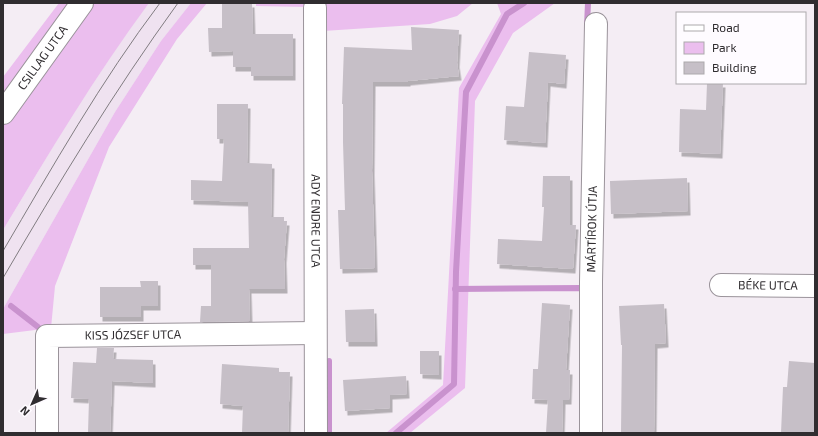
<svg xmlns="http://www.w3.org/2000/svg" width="818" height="436" viewBox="0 0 818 436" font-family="'Exo 2',sans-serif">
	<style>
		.built { fill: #efe2f0 }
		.green { fill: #ebbeee }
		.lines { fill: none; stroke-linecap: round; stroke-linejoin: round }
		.stream { stroke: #c992ce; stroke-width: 6 }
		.building { fill: #c6bfc7; filter: url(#shadow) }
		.minor-casing { stroke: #9a939a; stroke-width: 24 }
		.minor { stroke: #fff; stroke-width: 22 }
		.tram { stroke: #817c81; stroke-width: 1 }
		.labels { text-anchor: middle; stroke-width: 3; stroke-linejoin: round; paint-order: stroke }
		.street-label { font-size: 12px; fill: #302d30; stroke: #fefbff }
	</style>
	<defs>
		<filter id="shadow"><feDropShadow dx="2.5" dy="4.5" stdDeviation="0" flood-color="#0004"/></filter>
	</defs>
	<rect width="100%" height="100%" fill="#f4edf4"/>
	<polygon class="built" points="149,3 191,3 161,41 115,112 3,309 3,230 72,115 128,31"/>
	<g class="green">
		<path d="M59,3H149C95,76 49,153 3,230V77Z"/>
		<polygon points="191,3 207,3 177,39 109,147 55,286 51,328 3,334 3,309 115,112 161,41"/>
		<polygon points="256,3 473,3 457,16 430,24 308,32 307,7 256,6"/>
		<polygon points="497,3 555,3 513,33 475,101 465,388 410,433 386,433 443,385 459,88 501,14"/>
	</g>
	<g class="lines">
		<g class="stream">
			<polyline points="587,26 588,3"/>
			<polyline points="455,289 581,288 586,293"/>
			<polyline points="11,306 38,327"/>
			<polyline points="329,433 329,361"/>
			<polyline points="396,433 454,384 456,272 466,92 507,14 524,3"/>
		</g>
	</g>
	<g class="building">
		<polygon points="222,3 252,3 253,34 293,34 293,76 251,76 251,67 233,67 233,51 209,52 208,28 222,28"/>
		<polygon points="411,27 459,30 457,63 459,76 408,81 408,82 373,82 372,171 375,268 340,269 338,210 345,210 343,142 343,104 342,104 344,47 412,50"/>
		<polygon points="529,52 566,55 564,84 548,82 545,143 504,140 506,106 524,107"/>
		<polygon points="707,83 723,83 720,154 679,152 680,109 706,110"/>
		<polygon points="217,104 248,104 247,163 272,164 271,217 284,217 284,221 287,221 284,259 285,289 249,289 250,321 200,322 201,306 211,306 211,265 193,265 193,248 249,248 248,202 191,200 191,180 222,181 224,139 217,139"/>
		<polygon points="543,176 570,176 570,225 576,225 573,269 497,264 498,239 542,241 544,207 542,207"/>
		<polygon points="687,178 688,211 611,214 610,181"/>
		<polygon points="140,281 158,281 158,306 141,306 141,317 100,317 100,287 141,287"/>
		<polygon points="542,303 570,305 566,370 570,370 569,400 563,400 562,433 546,433 548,400 532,399 533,369 538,369"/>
		<polygon points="664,304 666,343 655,344 654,433 621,433 622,345 621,345 619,306"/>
		<polygon points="374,309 375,342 346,342 345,310"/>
		<polygon points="97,348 114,348 113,359 153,360 153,383 112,381 110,433 88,433 89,399 71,398 73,362 96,363"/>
		<polygon points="420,351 439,351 439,375 420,374"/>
		<polygon points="789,361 815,363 815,433 781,433 783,387 787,387"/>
		<polygon points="222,364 279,368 279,372 290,372 288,433 242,433 243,406 220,404"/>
		<polygon points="406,376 407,394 390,395 390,408 345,411 343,380"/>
	</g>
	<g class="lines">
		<defs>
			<g id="minor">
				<path id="s1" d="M315,8L316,433"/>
				<path id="s2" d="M3,113L82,3"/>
				<path id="s3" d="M721,285L815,286"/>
				<path id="s4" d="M47,433V336L315,333"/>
				<path id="s5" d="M591,433V282L596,24"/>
			</g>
		</defs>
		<use href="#minor" class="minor-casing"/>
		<use href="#minor" class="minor"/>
		<g class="tram">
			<path d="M3,251C53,166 101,81 160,3"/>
			<path d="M3,278C58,184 114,91 178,3"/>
		</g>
	</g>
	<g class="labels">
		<g class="street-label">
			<text dy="4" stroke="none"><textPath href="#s2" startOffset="68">CSILLAG UTCA</textPath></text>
			<text dy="4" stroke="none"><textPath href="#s1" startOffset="213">ADY ENDRE UTCA</textPath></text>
			<text dy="4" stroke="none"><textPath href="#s5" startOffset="204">MÁRTÍROK ÚTJA</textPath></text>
			<text dy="4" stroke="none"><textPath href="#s3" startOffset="47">BÉKE UTCA</textPath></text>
			<text dy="4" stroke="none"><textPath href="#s4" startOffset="183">KISS JÓZSEF UTCA</textPath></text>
		</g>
	</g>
	<rect width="818" height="436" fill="none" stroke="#302d30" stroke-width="8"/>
	<rect x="676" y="12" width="130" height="72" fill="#fefbff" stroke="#aca9ac"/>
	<rect x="684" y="25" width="20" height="6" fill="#ffffff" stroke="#aca9ac"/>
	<text x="712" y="32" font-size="12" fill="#302d30">Road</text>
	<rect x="684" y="42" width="20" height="12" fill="#ebbeee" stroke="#aca9ac"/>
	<text x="712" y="52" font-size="12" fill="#302d30">Park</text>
	<rect x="684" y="62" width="20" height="12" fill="#c6bfc7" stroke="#aca9ac"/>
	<text x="712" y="72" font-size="12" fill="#302d30">Building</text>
	<g transform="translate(32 404) rotate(225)" stroke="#fefbff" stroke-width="3" paint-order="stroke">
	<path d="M0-3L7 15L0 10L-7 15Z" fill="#302d30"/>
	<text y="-6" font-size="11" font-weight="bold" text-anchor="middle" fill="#302d30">N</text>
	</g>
</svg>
